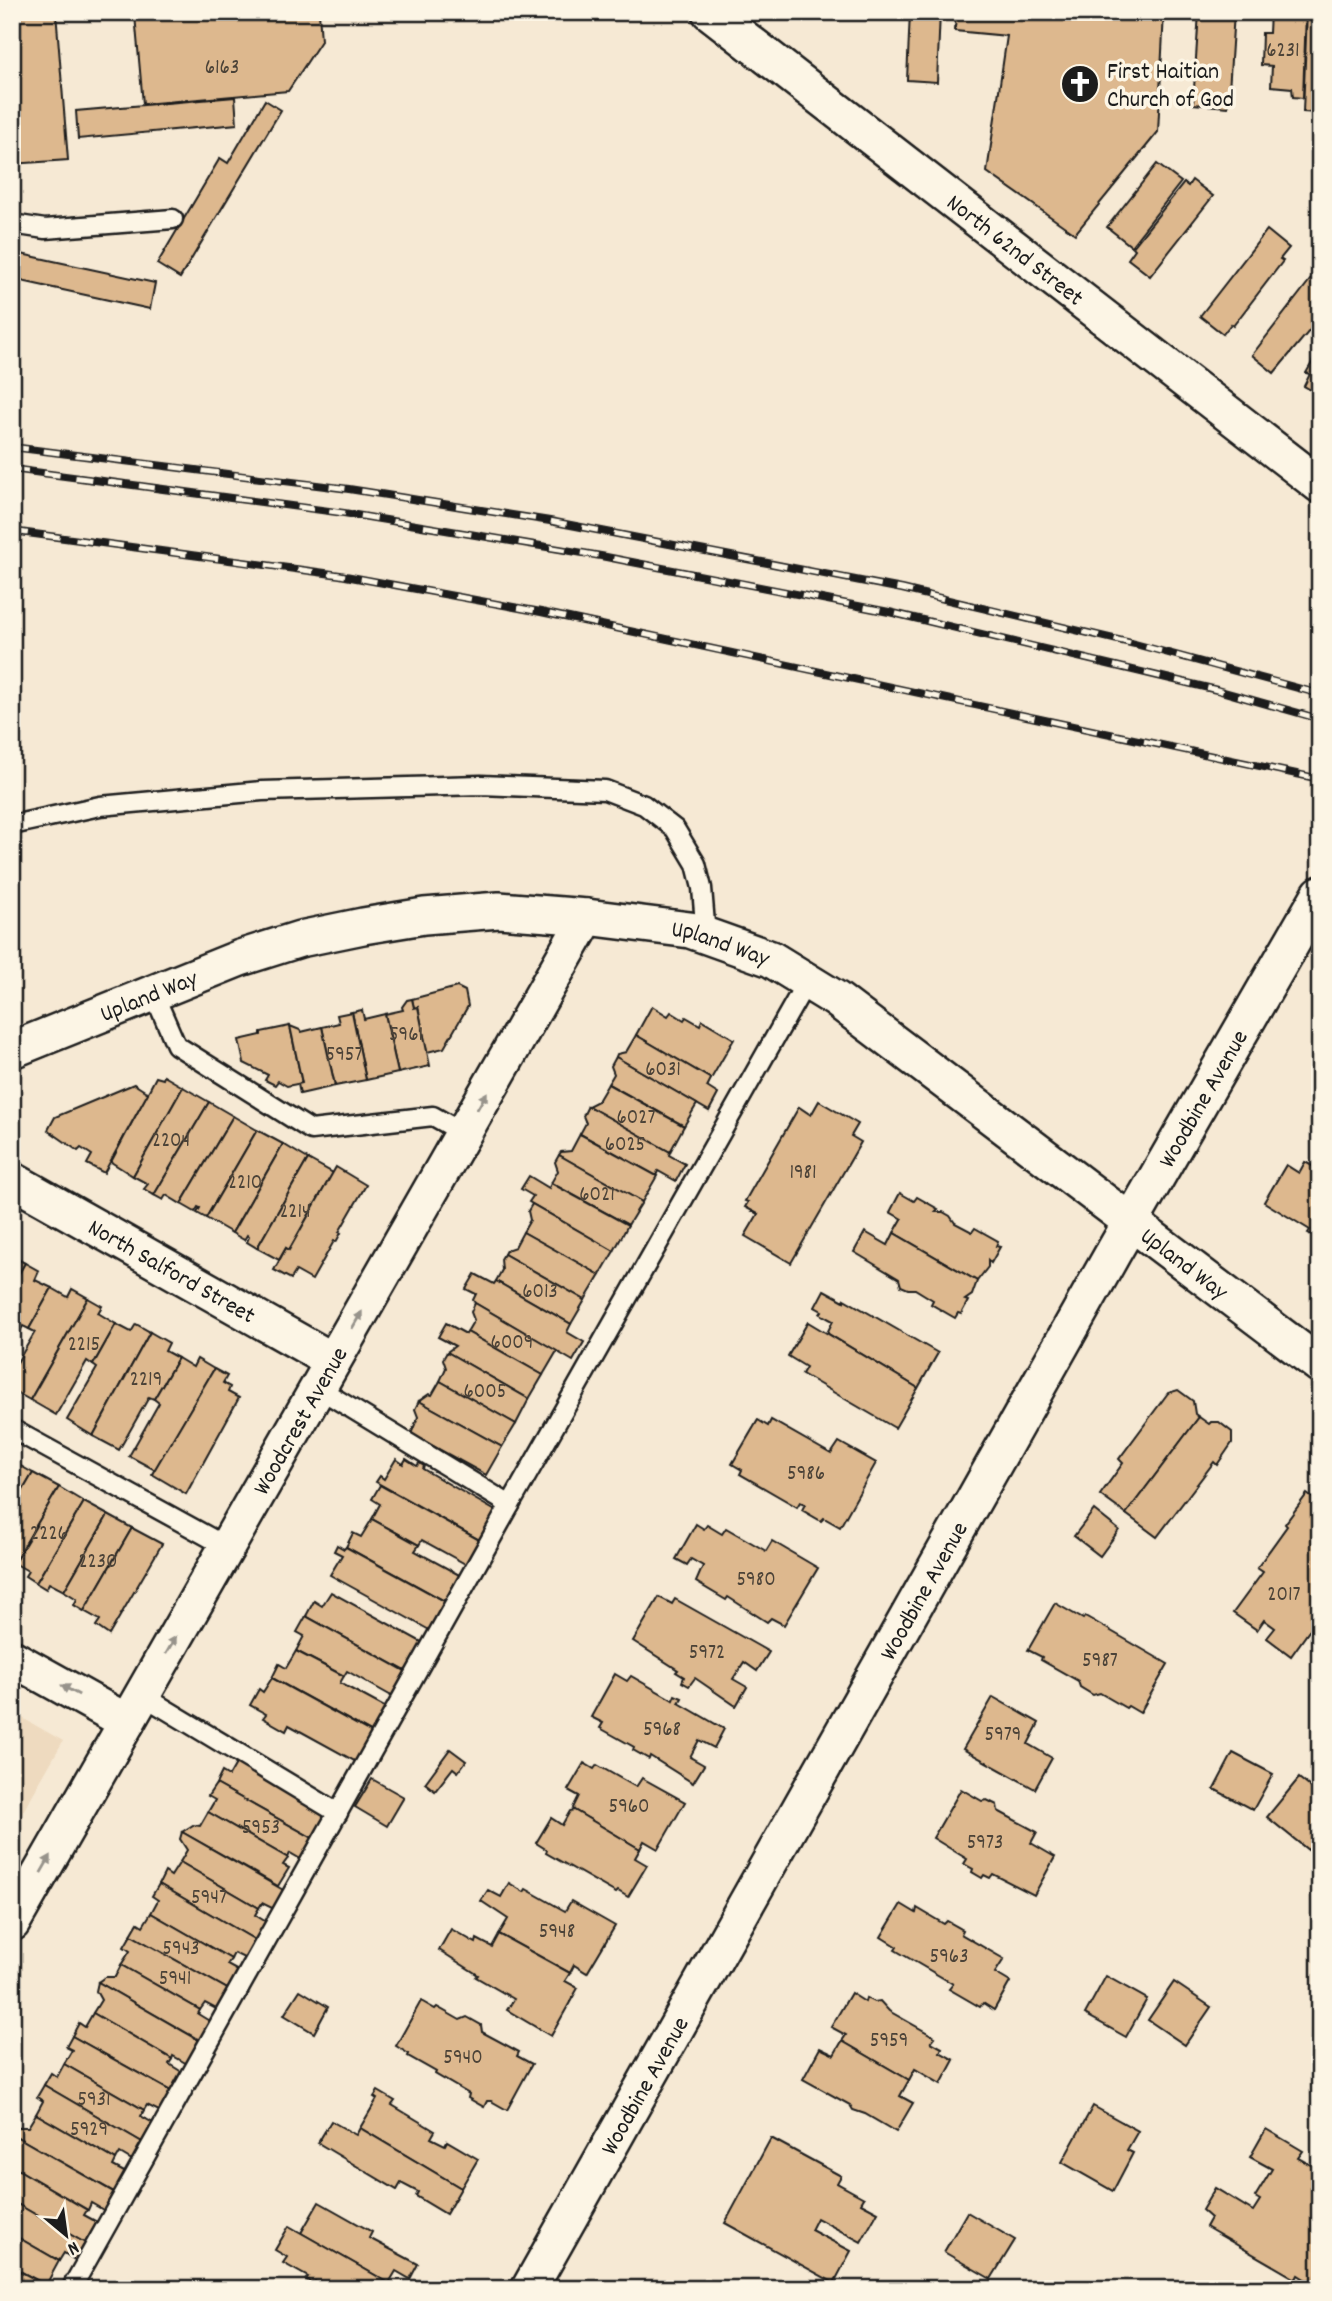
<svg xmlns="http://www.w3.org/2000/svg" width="1332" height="2301" viewBox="0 0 1332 2301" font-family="Dekko,sans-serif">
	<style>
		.built { fill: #eedabf }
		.building { fill: #ddb88e; stroke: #1c1c1c; stroke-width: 2 }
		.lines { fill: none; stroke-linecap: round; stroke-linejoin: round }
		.service-casing { stroke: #1c1c1c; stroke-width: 23 }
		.minor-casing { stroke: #1c1c1c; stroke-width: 40 }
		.service { stroke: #fcf5e5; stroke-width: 18 }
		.minor { stroke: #fcf5e5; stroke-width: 35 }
		.rail-casing { stroke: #1c1c1c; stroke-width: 8 }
		.rail { stroke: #fcf5e5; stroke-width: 5; stroke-dasharray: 16; stroke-linecap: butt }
		.oneway { fill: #97938b }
		.labels { text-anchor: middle; stroke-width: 7; stroke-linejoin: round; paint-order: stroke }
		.number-label { font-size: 21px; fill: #4c4338 }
		.poi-label { font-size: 24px; fill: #1c1c1c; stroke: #fcf5e5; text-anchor: start }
		.street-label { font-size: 24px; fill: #1c1c1c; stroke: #fcf5e5 }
	</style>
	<rect width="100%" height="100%" fill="#f6e9d4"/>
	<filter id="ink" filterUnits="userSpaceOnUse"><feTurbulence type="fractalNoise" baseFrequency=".0143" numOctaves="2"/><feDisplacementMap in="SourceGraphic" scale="14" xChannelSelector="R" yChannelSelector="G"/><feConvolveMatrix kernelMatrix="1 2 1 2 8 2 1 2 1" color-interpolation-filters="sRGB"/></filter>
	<g filter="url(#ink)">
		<polygon class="built" points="12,1712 63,1741 12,1831"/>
		<g class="building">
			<polygon points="12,12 56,12 68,160 12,164"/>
			<polygon points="173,12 319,12 321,41 288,91 143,104 135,15"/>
			<polygon points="910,12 940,12 937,82 907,80"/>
			<polygon points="956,12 1164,12 1158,132 1075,234 987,172 1007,36 955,31"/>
			<polygon points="1199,12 1234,12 1228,107 1193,104"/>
			<polygon points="1270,12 1306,12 1303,98 1293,97 1292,88 1271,86 1272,66 1261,65 1262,33 1269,33"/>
			<polygon points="1307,12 1320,12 1320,106 1317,106 1317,113 1303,112"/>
			<polygon points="235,97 237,124 78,139 76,111"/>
			<polygon points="265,100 281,110 180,278 157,264 220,158 228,163"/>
			<polygon points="1157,164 1181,182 1131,246 1107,227"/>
			<polygon points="1192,180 1213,196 1150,276 1128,259 1135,249 1133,247 1184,183 1188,186"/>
			<polygon points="1267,230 1289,248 1280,259 1283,261 1233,326 1231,324 1223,334 1200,316"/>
			<polygon points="12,252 155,283 150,309 12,279"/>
			<polygon points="1317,271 1320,273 1320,318 1274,373 1252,355"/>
			<polygon points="1320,349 1320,395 1304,386 1310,374 1306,373"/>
			<polygon points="457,987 465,991 468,1006 444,1048 427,1052 418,1007 414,1008 412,999"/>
			<polygon points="412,999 414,1008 418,1007 430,1066 398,1073 385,1014 403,1010 402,1007 407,1000"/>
			<polygon points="652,1006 668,1016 671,1012 684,1020 686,1017 700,1025 702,1020 734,1039 711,1079 636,1035"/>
			<polygon points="362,1010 364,1019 385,1014 398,1073 366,1080 352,1012"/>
			<polygon points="352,1012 366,1080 335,1086 322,1027 339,1023 337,1015"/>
			<polygon points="290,1026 302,1083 287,1086 278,1081 275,1085 265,1080 268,1075 244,1063 239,1040 261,1035 261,1032"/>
			<polygon points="290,1026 300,1030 301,1032 322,1027 335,1086 300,1094 298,1084 302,1083"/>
			<polygon points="636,1035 711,1079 707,1087 718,1094 709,1111 616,1057 617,1054 626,1052"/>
			<polygon points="616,1057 697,1104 684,1126 608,1084 614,1074 611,1066"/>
			<polygon points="164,1076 183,1087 133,1176 111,1162 156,1077 163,1079"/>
			<polygon points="134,1084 148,1093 104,1173 87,1164 92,1155 81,1148 78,1151 48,1130 55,1117"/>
			<polygon points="608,1084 684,1126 670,1152 588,1106 598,1101"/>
			<polygon points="183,1087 209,1102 154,1195 144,1189 148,1184 133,1176"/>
			<polygon points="819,1101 858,1124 851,1136 861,1142 791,1263 745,1236 758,1214 745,1207 748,1202 745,1201 799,1107 811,1115"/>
			<polygon points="209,1102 233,1116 181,1204 166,1195 163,1200 154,1195"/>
			<polygon points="588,1106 670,1152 669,1155 685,1164 676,1181 658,1171 656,1176 580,1134 586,1123 583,1116"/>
			<polygon points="233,1116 257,1130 206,1218 197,1213 200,1208 198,1207 195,1212 181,1204"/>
			<polygon points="257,1130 283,1144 232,1233 206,1218"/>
			<polygon points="580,1134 657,1176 642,1202 559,1155 561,1152 571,1151"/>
			<polygon points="283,1144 308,1159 257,1248 247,1242 249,1237 247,1235 244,1240 232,1233"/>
			<polygon points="559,1155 642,1202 628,1225 551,1183 558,1171 555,1162"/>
			<polygon points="308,1159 333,1173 289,1250 286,1248 279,1260 257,1248"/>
			<polygon points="1305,1162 1320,1170 1320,1249 1313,1245 1317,1238 1308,1233 1310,1230 1264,1202 1286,1165 1299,1173"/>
			<polygon points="336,1167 366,1185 339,1232 341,1233 336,1242 334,1241 312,1280 296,1271 291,1279 274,1270 286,1248 289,1250"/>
			<polygon points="529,1176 549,1188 551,1183 628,1225 614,1251 529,1202 533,1196 521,1189"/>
			<polygon points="900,1193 914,1201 917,1197 938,1209 935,1212 943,1212 950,1216 955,1223 972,1232 975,1228 998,1241 996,1246 1000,1247 991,1263 988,1260 988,1267 977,1281 894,1233 902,1219 890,1212"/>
			<polygon points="532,1204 614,1251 600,1275 523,1232 530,1220 528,1211"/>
			<polygon points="523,1232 600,1275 585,1300 504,1254 506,1250 515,1247"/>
			<polygon points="865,1232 888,1245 894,1233 977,1281 972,1295 965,1300 968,1301 961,1314 958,1313 955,1318 931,1304 933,1300 915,1289 908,1289 901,1286 899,1279 854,1252"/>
			<polygon points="504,1254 585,1300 571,1324 496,1281 502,1270 501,1259"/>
			<polygon points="12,1256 25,1263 12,1286"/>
			<polygon points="25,1263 39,1271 35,1280 52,1288 29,1329 23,1326 12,1345 12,1286"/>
			<polygon points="475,1274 494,1284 496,1281 571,1324 567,1332 584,1342 573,1361 475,1303 473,1300 476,1294 466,1289"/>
			<polygon points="52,1288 68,1297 72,1289 88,1298 30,1400 12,1390 12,1371 35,1332 29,1329"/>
			<polygon points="824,1290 844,1301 844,1299 938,1353 918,1388 827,1333 833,1321 820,1314 822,1311 815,1307"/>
			<polygon points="88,1298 102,1306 98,1313 116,1324 93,1365 87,1361 56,1415 30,1400"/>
			<polygon points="475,1303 557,1351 543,1375 467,1332 474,1320 471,1312"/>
			<polygon points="808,1322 918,1388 895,1428 802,1374 806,1367 788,1356"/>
			<polygon points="446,1323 466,1334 467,1332 543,1375 529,1399 447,1352 455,1346 438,1337"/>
			<polygon points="116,1324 131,1332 136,1324 150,1332 93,1436 67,1420 97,1368 93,1365"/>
			<polygon points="150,1332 169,1343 165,1351 178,1358 154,1399 149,1397 119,1450 93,1436"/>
			<polygon points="447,1352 529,1399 516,1424 440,1381 446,1368 443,1359"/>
			<polygon points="178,1358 193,1367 197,1359 214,1369 155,1470 129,1456 159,1403 154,1399"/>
			<polygon points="214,1369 227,1376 223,1383 230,1387 228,1392 239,1398 186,1494 152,1474"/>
			<polygon points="440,1381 516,1424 502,1447 419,1401 429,1394 432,1395"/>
			<polygon points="1178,1390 1193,1401 1195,1414 1199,1417 1126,1514 1100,1495 1123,1463 1119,1459 1168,1393"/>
			<polygon points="419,1401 502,1447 486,1475 411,1434 418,1417 415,1409"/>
			<polygon points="1199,1417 1209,1424 1211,1422 1219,1422 1232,1432 1232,1443 1217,1465 1214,1462 1157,1537 1126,1514"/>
			<polygon points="758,1420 768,1426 771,1420 831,1454 839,1442 876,1463 840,1527 824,1518 821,1521 802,1510 805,1504 800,1502 797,1507 740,1474 742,1470 732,1464"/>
			<polygon points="396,1459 403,1464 406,1459 417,1466 419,1463 424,1466 423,1469 499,1513 483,1542 376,1482 380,1476 384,1479"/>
			<polygon points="12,1461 33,1473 12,1509"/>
			<polygon points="33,1473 59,1487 14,1563 12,1509"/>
			<polygon points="380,1485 483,1542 469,1566 422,1540 419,1545 372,1519 380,1504 372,1499"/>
			<polygon points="59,1487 84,1502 36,1583 25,1576 28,1571 14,1563"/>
			<polygon points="1307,1494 1320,1503 1320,1624 1318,1627 1314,1624 1291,1656 1267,1638 1275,1628 1264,1620 1257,1630 1233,1613 1263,1572 1257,1568 1287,1526 1285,1524"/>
			<polygon points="84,1502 108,1515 64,1591 49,1583 46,1589 36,1583"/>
			<polygon points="1094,1510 1119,1530 1100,1556 1074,1536"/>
			<polygon points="108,1515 132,1528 84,1611 74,1605 77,1599 64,1591"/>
			<polygon points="372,1519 419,1545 415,1551 463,1577 448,1603 346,1547 353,1533 361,1537"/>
			<polygon points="696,1524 704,1529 707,1525 722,1534 726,1528 766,1551 772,1541 818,1568 784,1625 771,1618 767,1622 728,1597 726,1600 696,1582 703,1566 691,1559 687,1565 676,1559"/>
			<polygon points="132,1528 162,1544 109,1635 96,1626 100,1620 84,1611"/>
			<polygon points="337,1545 344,1549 346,1547 448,1603 433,1632 330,1575 342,1555 334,1551"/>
			<polygon points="331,1592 425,1644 409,1673 306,1616 314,1601 322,1606"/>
			<polygon points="659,1597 672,1604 675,1599 769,1652 757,1671 744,1662 733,1679 747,1687 736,1706 695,1678 689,1686 682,1682 684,1677 676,1672 678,1670 633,1641"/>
			<polygon points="1055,1603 1083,1619 1085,1616 1168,1664 1140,1713 1128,1706 1126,1708 1100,1693 1093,1695 1080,1687 1078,1681 1041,1660 1042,1657 1028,1650"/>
			<polygon points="306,1616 409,1673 395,1698 347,1671 344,1676 296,1651 304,1636 297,1632"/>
			<polygon points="296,1651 344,1676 340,1683 388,1709 374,1734 272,1678 279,1664 286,1668"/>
			<polygon points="615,1674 627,1681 631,1676 673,1700 675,1695 682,1698 679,1703 724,1729 714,1748 699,1740 690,1757 704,1765 693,1783 650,1756 649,1759 633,1750 634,1747 600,1728 603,1723 591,1717"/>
			<polygon points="272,1678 374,1734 358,1763 289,1725 286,1731 263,1718 266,1714 250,1705 259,1689 263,1692"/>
			<polygon points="993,1697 1039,1723 1028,1744 1052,1758 1035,1789 963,1749"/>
			<polygon points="450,1749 466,1761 458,1772 453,1768 435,1791 425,1783"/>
			<polygon points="1233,1753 1273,1774 1253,1810 1214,1789"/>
			<polygon points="237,1762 329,1817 316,1840 216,1784 222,1772 229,1776"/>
			<polygon points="584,1763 594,1769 597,1765 636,1787 642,1778 685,1802 658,1849 644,1841 640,1849 574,1810 573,1808 579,1796 568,1790"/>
			<polygon points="1299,1778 1320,1795 1320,1836 1308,1850 1267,1817"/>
			<polygon points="372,1779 404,1797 387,1826 355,1807"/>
			<polygon points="216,1784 316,1840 304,1861 290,1853 288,1858 208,1812 215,1800 208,1796"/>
			<polygon points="961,1789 982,1801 987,1800 997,1805 998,1811 1037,1832 1031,1843 1055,1857 1034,1895 993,1874 990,1878 984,1875 982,1878 972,1872 973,1869 964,1864 967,1859 933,1838"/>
			<polygon points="574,1810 640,1849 635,1858 647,1865 628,1897 618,1891 616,1893 546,1853 547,1850 536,1843 551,1818 562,1825 570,1811"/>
			<polygon points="208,1812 288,1858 283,1865 289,1868 278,1886 182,1832 193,1825 200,1826"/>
			<polygon points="182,1832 285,1891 274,1909 262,1903 259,1908 180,1862 187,1850 180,1839"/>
			<polygon points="180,1862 259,1908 255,1915 268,1923 257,1941 159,1884 165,1872 171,1876"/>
			<polygon points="509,1883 524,1892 526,1889 565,1911 571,1901 615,1926 587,1973 574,1965 570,1973 499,1934 508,1919 481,1901 488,1890 501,1897"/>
			<polygon points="159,1884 257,1941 246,1959 234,1953 231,1959 151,1913 158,1900 152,1896"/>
			<polygon points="901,1904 916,1913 917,1908 944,1924 947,1921 963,1930 961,1934 1004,1959 995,1973 1010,1982 994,2010 983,2003 980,2007 949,1989 953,1984 895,1950 897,1947 881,1937"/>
			<polygon points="151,1913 231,1959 227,1965 240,1972 229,1990 131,1935 138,1923 143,1926"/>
			<polygon points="451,1929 476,1943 477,1939 492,1947 499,1934 570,1973 565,1981 578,1988 551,2036 507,2010 514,1999 476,1977 478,1975 439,1950"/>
			<polygon points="131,1935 229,1990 218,2010 205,2003 200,2010 121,1965 130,1951 124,1947"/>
			<polygon points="121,1965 200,2010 198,2014 211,2022 201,2041 98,1982 105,1977 115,1977"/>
			<polygon points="1106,1976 1147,1999 1126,2037 1085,2014"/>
			<polygon points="98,1982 202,2042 189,2065 173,2056 172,2059 93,2013 101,2000 96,1991"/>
			<polygon points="1174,1982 1211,2007 1185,2045 1148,2020"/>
			<polygon points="300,1990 328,2007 314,2033 284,2015"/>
			<polygon points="851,1993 865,2002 866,1998 874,2002 880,2001 889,2011 935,2037 931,2042 942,2048 940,2052 954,2060 941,2084 915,2069 909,2080 842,2041 846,2035 831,2027"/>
			<polygon points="421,2001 435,2009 437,2007 460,2020 467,2017 481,2025 482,2032 519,2052 517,2056 532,2064 507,2110 491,2101 487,2101 484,2107 468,2098 469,2094 435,2074 436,2072 408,2056 409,2054 396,2046"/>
			<polygon points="93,2013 172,2059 169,2064 182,2072 171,2091 72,2036 79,2023 85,2027"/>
			<polygon points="72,2036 172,2092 161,2112 147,2105 144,2110 64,2064 72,2050 66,2047"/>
			<polygon points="842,2041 909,2080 900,2096 913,2103 896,2132 865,2114 853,2110 850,2105 803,2079 820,2048 834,2055"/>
			<polygon points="64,2064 144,2110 141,2116 153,2123 142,2142 44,2085 51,2073 57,2077"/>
			<polygon points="44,2085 142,2142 132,2160 120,2153 116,2160 36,2114 43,2101 37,2097"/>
			<polygon points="378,2091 395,2101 392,2105 435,2131 431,2138 445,2145 447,2141 478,2159 461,2188 360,2128 377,2099 374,2097"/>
			<polygon points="1093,2106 1138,2131 1127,2150 1133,2153 1113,2191 1062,2162"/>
			<polygon points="36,2114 116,2160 113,2166 128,2174 116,2193 12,2134 17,2127 28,2127"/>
			<polygon points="331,2121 356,2135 360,2128 461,2188 446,2214 416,2196 418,2192 401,2183 397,2190 318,2143"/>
			<polygon points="1266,2129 1303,2151 1298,2158 1320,2170 1320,2275 1314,2285 1298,2275 1296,2279 1206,2227 1211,2218 1202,2210 1215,2188 1253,2211 1260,2200 1255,2197 1272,2169 1250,2157"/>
			<polygon points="12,2134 115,2193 105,2211 91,2203 88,2210 12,2166 12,2155 15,2150 12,2147"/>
			<polygon points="771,2138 841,2176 837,2183 864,2198 861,2203 878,2212 861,2242 817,2218 811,2230 851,2251 834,2283 725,2223"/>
			<polygon points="12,2166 87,2210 84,2215 97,2222 85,2243 12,2201"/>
			<polygon points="12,2201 85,2243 75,2260 64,2253 59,2261 12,2234"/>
			<polygon points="319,2202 372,2232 369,2238 418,2264 410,2279 396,2271 389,2283 301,2233"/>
			<polygon points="967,2212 1015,2240 991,2279 944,2252"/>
			<polygon points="289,2226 389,2283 386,2288 388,2289 346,2289 341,2286 340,2289 329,2289 315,2281 313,2284 306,2279 308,2277 283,2263 287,2257 275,2250"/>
			<polygon points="12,2234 59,2261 46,2285 12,2267"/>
			<polygon points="12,2267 46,2285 52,2289 12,2289"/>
			<polygon points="1216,2282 1238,2284 1243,2289 1202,2289"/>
		</g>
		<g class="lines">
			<defs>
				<g id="service">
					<polyline points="12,224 45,229 173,219"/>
					<polyline points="12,825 100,806 262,791 481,785 605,790 644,805 675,829 696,864 702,888 706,936"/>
					<polyline points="153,992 176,1045 311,1130 433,1116 463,1133"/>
					<polyline points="318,1388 510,1505"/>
					<polyline points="12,1429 227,1547"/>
					<polyline points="142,1695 338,1813"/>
					<polyline points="71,2289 510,1505 807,981"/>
				</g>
				<g id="minor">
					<path id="s1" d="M710,12L1320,485"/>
					<path id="s2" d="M12,1050L240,958L300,939L363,926L424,916L499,910L587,917L690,930L771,959L836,999L1320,1365"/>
					<path id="s3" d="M12,1180L333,1361"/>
					<polyline points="12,1658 127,1722"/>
					<path id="s4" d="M12,1923L587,917"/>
					<path id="s5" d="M529,2289L1113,1253L1320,894"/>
				</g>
			</defs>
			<use href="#service" class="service-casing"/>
			<use href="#minor" class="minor-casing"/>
			<use href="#service" class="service"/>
			<use href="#minor" class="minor"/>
			<defs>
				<g id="rail">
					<polyline points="12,447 349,489 550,521 902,589 1135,644 1320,694"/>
					<polyline points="12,469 344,513 601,556 889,612 1217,690 1320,719"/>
					<polyline points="12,531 340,575 541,612 1320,779"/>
				</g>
			</defs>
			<use href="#rail" class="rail-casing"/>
			<use href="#rail" class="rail"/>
		</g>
		<defs><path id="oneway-solid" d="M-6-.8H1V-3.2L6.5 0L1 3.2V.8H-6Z" transform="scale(1.75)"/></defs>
		<g class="oneway">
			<use href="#oneway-solid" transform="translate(482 1101) rotate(-60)"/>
			<use href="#oneway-solid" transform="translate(357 1320) rotate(-60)"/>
			<use href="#oneway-solid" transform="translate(171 1645) rotate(-60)"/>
			<use href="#oneway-solid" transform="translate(70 1690) rotate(-151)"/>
			<use href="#oneway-solid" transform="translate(46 1864) rotate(-60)"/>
		</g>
	</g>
	<defs>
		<symbol id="church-disc" viewBox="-11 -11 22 22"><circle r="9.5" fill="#1c1c1c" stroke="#fcf5e5"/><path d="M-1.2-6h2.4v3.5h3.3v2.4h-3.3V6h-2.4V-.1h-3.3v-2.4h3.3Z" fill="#fff"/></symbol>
	</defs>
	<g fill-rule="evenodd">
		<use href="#church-disc" x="1058" y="62" width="44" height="44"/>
	</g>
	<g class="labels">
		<g class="number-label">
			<text x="1283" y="56">6231</text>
			<text x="222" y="73">6163</text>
			<text x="406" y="1040">5961</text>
			<text x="344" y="1060">5957</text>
			<text x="663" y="1075">6031</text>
			<text x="636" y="1123">6027</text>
			<text x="171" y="1146">2204</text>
			<text x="625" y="1150">6025</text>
			<text x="803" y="1178">1981</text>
			<text x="245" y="1188">2210</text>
			<text x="597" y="1200">6021</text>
			<text x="295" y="1217">2214</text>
			<text x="540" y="1297">6013</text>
			<text x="512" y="1348">6009</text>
			<text x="84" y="1350">2215</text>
			<text x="146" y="1385">2219</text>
			<text x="485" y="1397">6005</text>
			<text x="806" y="1479">5986</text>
			<text x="49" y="1539">2226</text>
			<text x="98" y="1567">2230</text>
			<text x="756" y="1585">5980</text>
			<text x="1284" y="1600">2017</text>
			<text x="707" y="1658">5972</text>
			<text x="1100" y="1666">5987</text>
			<text x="662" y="1735">5968</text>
			<text x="1003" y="1740">5979</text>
			<text x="629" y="1812">5960</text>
			<text x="261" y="1833">5953</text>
			<text x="985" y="1848">5973</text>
			<text x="209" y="1903">5947</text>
			<text x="557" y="1937">5948</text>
			<text x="181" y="1954">5943</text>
			<text x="949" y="1962">5963</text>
			<text x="175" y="1984">5941</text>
			<text x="889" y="2046">5959</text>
			<text x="463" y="2063">5940</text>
			<text x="94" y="2105">5931</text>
			<text x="89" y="2135">5929</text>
		</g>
		<g class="poi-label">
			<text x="1107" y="78">First Haitian<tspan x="1107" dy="28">Church of God</tspan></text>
		</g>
		<g class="street-label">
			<text dy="8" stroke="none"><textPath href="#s1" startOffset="387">North 62nd Street</textPath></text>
			<text dy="8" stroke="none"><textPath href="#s2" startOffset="735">Upland Way</textPath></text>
			<text dy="8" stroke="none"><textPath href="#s2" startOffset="147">Upland Way</textPath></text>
			<text dy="8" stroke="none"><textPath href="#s5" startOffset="1368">Woodbine Avenue</textPath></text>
			<text dy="8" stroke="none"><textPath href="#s2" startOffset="1302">Upland Way</textPath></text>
			<text dy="8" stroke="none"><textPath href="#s3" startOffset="184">North Salford Street</textPath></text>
			<text dy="8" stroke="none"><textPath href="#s4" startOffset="579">Woodcrest Avenue</textPath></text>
			<text dy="8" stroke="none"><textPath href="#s5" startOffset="802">Woodbine Avenue</textPath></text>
			<text dy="8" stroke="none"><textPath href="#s5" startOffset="234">Woodbine Avenue</textPath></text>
		</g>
	</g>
	<rect width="1332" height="2301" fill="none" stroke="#fcf5e5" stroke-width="42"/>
	<rect x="21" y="21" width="1290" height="2259" fill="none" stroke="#1c1c1c" stroke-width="2.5" filter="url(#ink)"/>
	<g transform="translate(66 2235) rotate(151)" stroke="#fcf5e5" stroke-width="5" paint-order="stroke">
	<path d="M0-5L12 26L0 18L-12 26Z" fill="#1c1c1c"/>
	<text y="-10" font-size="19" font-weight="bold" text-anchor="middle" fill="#1c1c1c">N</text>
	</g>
</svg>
